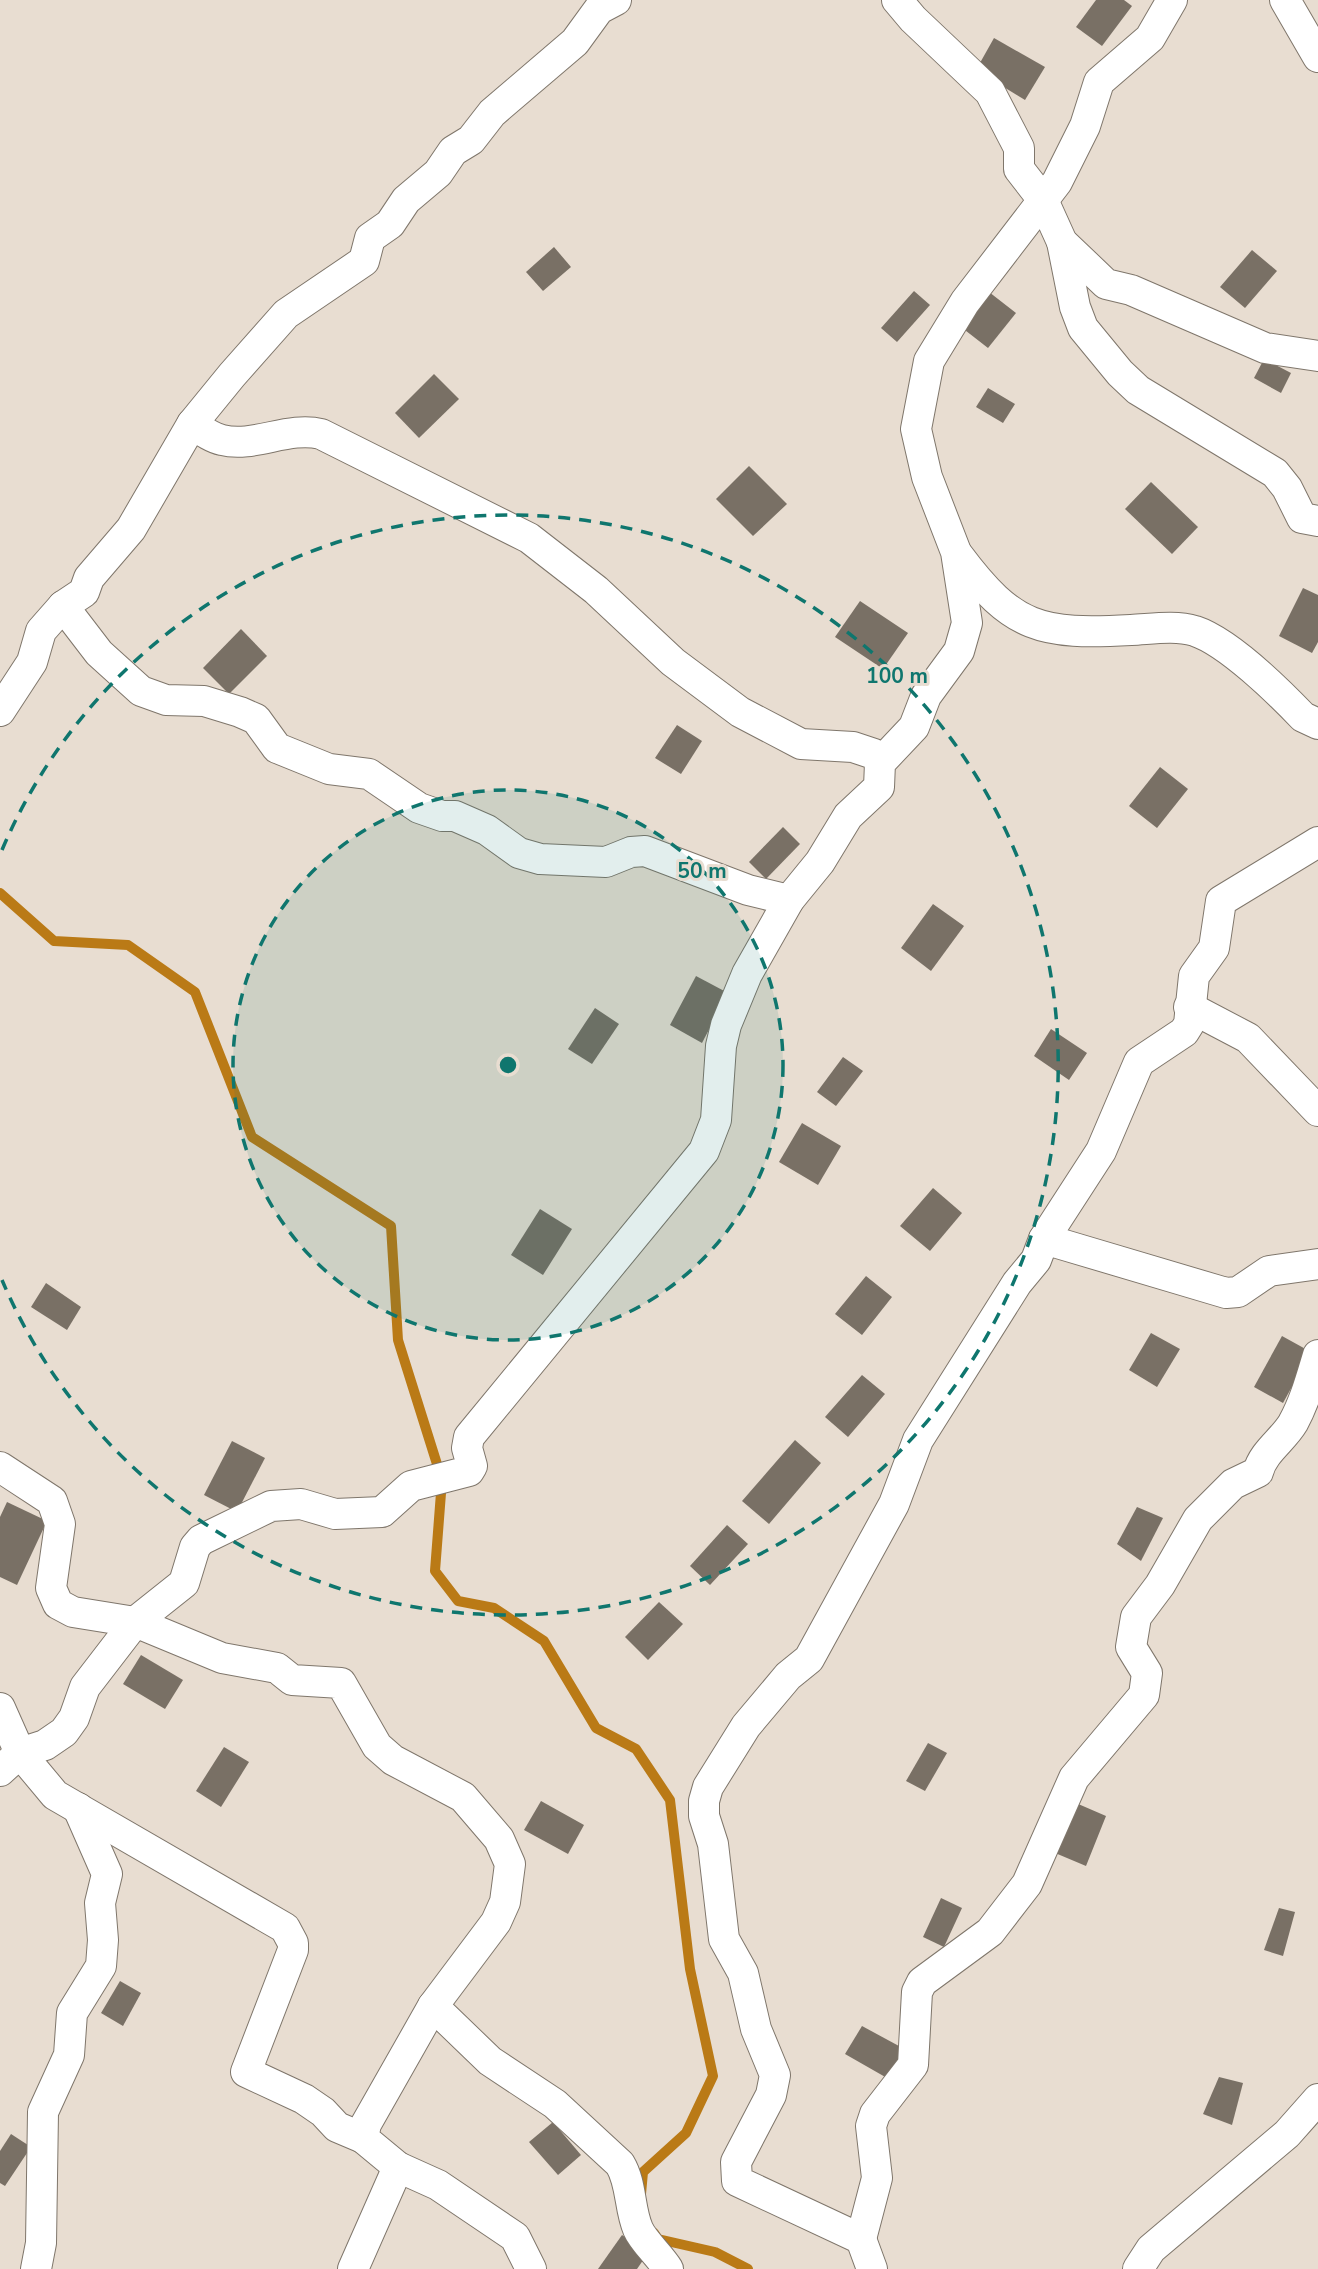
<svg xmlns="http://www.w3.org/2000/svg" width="1318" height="2269" viewBox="0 0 1318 2269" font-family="'Nunito Sans',sans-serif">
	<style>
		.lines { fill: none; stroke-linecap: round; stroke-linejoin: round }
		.stream { stroke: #ba7a16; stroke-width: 10 }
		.building { fill: #797065 }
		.street-casing { stroke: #7f766b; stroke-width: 32 }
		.street { stroke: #fff; stroke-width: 30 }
		.ring { fill: none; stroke: #0f766e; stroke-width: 3.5; stroke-dasharray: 12 9 }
		.centre { fill: #0f766e; stroke: #e8ddd1; stroke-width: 3.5 }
		.ring-label { font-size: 21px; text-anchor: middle; font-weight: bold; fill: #0f766e; stroke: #e8ddd1; stroke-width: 6; stroke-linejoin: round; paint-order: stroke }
	</style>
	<rect width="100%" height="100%" fill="#e8ddd1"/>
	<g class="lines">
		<g class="stream">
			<polyline points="0,893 54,941 128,945 195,992 252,1137 391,1226 398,1340 442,1480 435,1571 458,1601 494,1608 544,1641 596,1728 636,1749 670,1800 690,1969 713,2076 686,2133 643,2172 641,2194"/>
			<polyline points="654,2233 658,2239 715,2252 748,2269"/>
		</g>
	</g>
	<g class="building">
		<polygon points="1096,0 1124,0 1132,6 1102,46 1076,27"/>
		<polygon points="994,38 1045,67 1025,100 976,70"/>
		<polygon points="554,247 571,267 543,291 526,272"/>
		<polygon points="1252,250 1277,271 1245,308 1220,287"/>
		<polygon points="914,291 930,305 897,342 881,328"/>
		<polygon points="989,292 1016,313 988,348 961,327"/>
		<polygon points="1264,359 1291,373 1281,393 1254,378"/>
		<polygon points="434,374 459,399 419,438 395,413"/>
		<polygon points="988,388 1015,404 1003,423 976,407"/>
		<polygon points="749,466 787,504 753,536 716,499"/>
		<polygon points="1151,482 1198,527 1172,554 1125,509"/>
		<polygon points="1303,588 1318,595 1318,642 1312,653 1279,636"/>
		<polygon points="860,601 908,633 883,669 835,637"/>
		<polygon points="241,629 267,656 229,694 203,668"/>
		<polygon points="677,725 702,741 681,774 655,758"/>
		<polygon points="1160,767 1188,789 1157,828 1129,806"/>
		<polygon points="783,827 800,844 766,879 749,862"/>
		<polygon points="933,904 964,926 931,971 901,948"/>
		<polygon points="696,976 728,993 702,1043 670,1025"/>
		<polygon points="595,1008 619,1024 592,1064 568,1049"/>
		<polygon points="1051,1029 1087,1053 1069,1080 1034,1056"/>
		<polygon points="843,1057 863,1071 836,1106 817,1092"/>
		<polygon points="802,1123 841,1146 818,1185 779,1162"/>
		<polygon points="933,1188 962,1213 930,1251 900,1226"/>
		<polygon points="540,1209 572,1229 543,1275 511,1255"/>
		<polygon points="866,1276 892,1297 862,1335 835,1314"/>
		<polygon points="46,1283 81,1307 67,1330 31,1307"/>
		<polygon points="1151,1333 1180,1349 1157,1387 1129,1370"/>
		<polygon points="1282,1336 1311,1352 1283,1403 1254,1387"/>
		<polygon points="862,1375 885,1394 848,1437 825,1417"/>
		<polygon points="795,1440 821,1463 769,1524 742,1501"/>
		<polygon points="232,1441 265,1458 237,1512 204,1495"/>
		<polygon points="7,1502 47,1521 17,1585 0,1577 0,1517"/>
		<polygon points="1137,1507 1163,1518 1141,1561 1117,1544"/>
		<polygon points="727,1525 748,1544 710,1585 690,1566"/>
		<polygon points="659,1602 683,1624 648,1660 625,1637"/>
		<polygon points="141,1655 183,1680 165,1709 123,1684"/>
		<polygon points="928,1743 947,1753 925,1791 906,1781"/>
		<polygon points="224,1747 249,1762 221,1807 196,1791"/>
		<polygon points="1069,1800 1106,1816 1086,1866 1048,1850"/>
		<polygon points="541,1801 584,1825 568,1854 524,1830"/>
		<polygon points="941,1898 962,1908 944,1947 923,1937"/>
		<polygon points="1279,1908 1295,1912 1283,1956 1264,1950"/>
		<polygon points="120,1981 141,1993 123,2026 101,2013"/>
		<polygon points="862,2026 910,2052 894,2082 845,2054"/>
		<polygon points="1219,2077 1243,2083 1232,2125 1203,2114"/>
		<polygon points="553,2122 581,2155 558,2175 529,2142"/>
		<polygon points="11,2134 31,2147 5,2186 0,2183 0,2151"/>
		<polygon points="622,2235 648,2253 637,2269 598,2269"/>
	</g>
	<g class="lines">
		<defs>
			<g id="street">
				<polyline points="616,0 599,9 575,42 492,113 471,140 453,151 438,173 406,200 390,224 370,238 364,261 286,314 232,375 192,424 131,529 89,578 84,592 63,606 99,653 141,691 166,700 204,701 240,712 256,719 277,748 329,769 369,774 419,808 442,816 455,816 487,830 519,853 540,859 606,862 631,852 645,851 748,890 789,900"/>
				<polyline points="897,0 913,19 990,92 1019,148 1019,169 1043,200 1062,242 1106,284 1131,290 1265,348 1318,356"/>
				<polyline points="1285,0 1318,57"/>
				<polyline points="1062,242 1075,307 1083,328 1120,373 1138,390 1275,473 1287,488 1302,518 1318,521"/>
				<path d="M192,424C201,430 212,438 222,440C254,448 288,426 321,434L529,538L596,590L673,662L740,712L801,744L853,747L874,754L880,763"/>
				<path d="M958,555C1013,629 1041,635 1131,630C1152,629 1175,625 1195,631C1228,642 1278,691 1303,717L1318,724"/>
				<polyline points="0,711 32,662 41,631 63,606"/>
				<polyline points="1189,1007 1248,1038 1318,1111"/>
				<polyline points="1044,1239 1226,1293 1238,1292 1269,1271 1318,1264"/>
				<polyline points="0,1467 52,1501 60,1524 51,1588 58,1604 73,1612 135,1622 222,1658 277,1668 292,1680 341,1683 377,1746 393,1760 463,1797 499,1839 510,1864 505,1902 496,1922 433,2006 366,2124 363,2138 398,2167 438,2185 515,2237 531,2269"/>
				<polyline points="0,1708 20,1753 55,1795 285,1928 293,1943 293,1950 246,2072 304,2099 323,2112 337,2127 363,2138"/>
				<polyline points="0,1771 20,1753 45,1745 64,1732 74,1718 85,1687 135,1622 184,1583 195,1547 201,1540 271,1506 301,1504 335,1514 382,1512 411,1486 469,1471 472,1466 467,1448 469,1437 704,1151 716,1120 721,1046 726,1025 747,974 789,900 820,862 848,816 879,787 880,763 914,727 926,696 959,651 967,623 956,552 927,477 916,429 929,361 965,302 1057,182 1085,126 1099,82 1150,38 1172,0"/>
				<path d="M433,2006L490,2061L555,2104L620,2164C632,2184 629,2208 638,2229C643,2241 660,2256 668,2269"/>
				<path d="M861,2239L877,2178L871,2126L875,2114L913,2065L917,1992L922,1982L990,1932L1027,1884L1074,1778L1144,1695L1147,1673L1131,1647L1136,1617L1160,1585L1198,1519L1233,1484L1258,1472C1263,1452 1283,1440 1293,1423C1305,1401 1311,1378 1318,1355"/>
				<polyline points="36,2269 41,2243 43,2112 69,2055 72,2013 101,1966 103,1940 100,1903 107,1874 78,1808"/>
				<polyline points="353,2269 398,2167"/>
				<polyline points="872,2269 861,2239 737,2181 736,2162 771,2095 775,2075 756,2029 743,1973 724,1939 713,1844 704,1816 704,1801 708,1787 746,1726 788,1676 809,1659 894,1504 918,1440 1017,1283 1036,1260 1044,1239 1101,1151 1139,1062 1184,1032 1189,1024 1194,976 1214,948 1221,901 1318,842"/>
				<polyline points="1138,2269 1151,2249 1287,2134 1318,2099"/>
			</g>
		</defs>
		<use href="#street" class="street-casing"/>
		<use href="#street" class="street"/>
	</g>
	<circle cx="508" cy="1065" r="275" fill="#0f766e" fill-opacity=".12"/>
	<g class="ring">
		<circle cx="508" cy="1065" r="275"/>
		<path d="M2 850A550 550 0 1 1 2 1280"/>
	</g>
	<circle cx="508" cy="1065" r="10" class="centre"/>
	<g class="ring-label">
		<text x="897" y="683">100 m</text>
		<text x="702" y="878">50 m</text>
	</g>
</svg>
